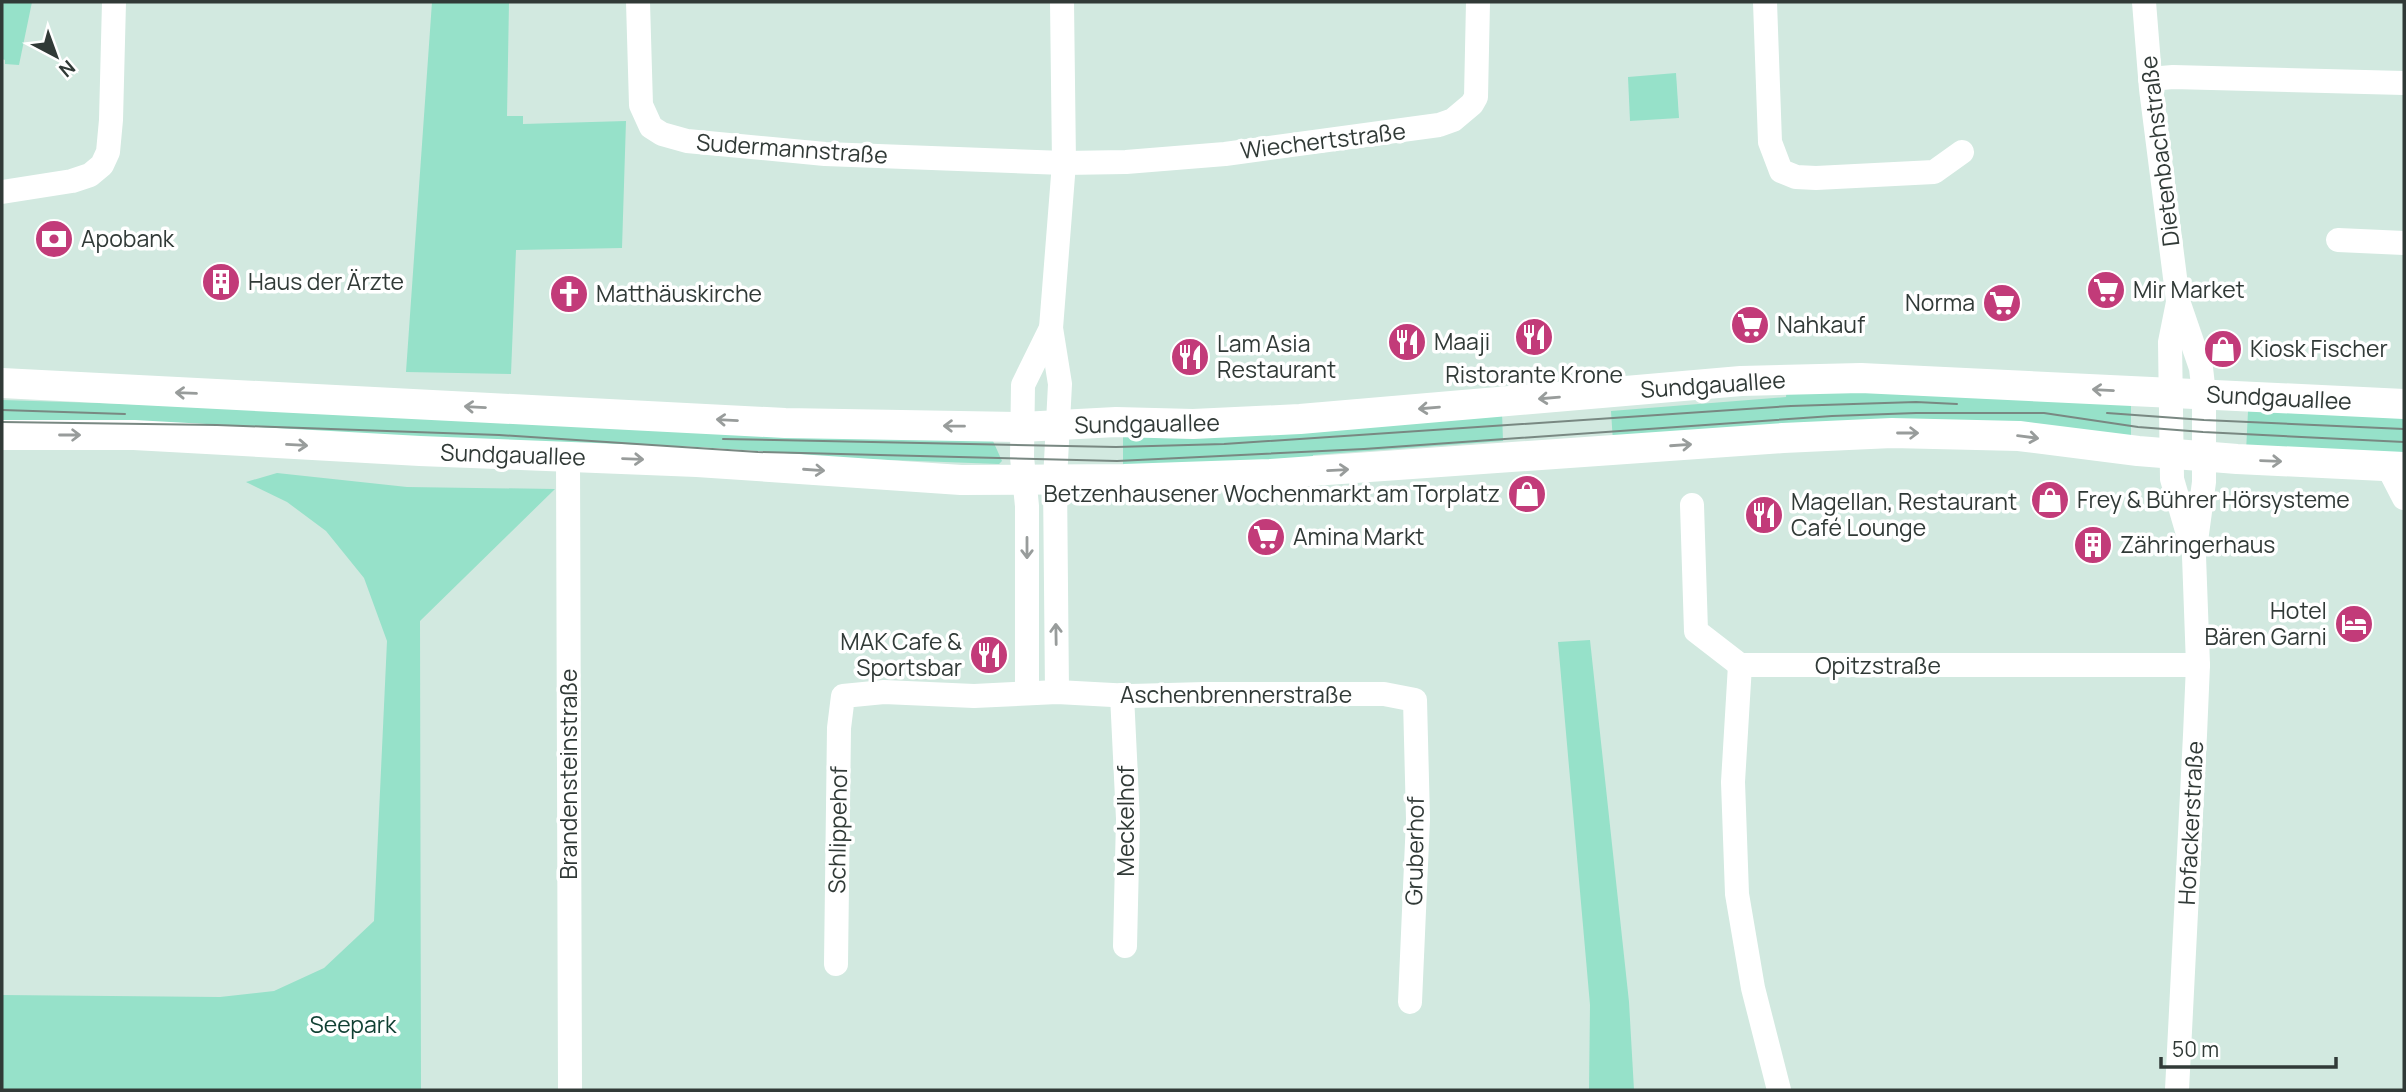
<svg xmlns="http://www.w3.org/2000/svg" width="2406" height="1092" viewBox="0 0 2406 1092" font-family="Manrope,sans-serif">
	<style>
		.green { fill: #96e1c9 }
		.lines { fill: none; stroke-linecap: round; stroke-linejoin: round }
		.minor { stroke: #fff; stroke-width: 24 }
		.tertiary { stroke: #fff; stroke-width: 30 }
		.tram { stroke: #798882; stroke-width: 2 }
		.oneway { stroke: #989c9b }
		.labels { text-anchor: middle; stroke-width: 7; stroke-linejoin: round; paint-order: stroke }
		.street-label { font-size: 23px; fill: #313a37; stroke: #fff }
		.poi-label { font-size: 23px; fill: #313a37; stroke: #fff; text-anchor: start }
		.park-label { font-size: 23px; fill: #0f3f32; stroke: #fff }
	</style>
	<rect width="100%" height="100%" fill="#d2e9e0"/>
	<g class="green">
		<polygon points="2,2 32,2 19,65 5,64 5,60 2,59"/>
		<polygon points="432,2 509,2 507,116 523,116 523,124 626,121 622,248 516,250 511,374 406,372"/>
		<polygon points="1676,73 1679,118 1630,121 1628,77"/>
		<polygon points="1787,386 2131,400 2131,439 1613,442 1611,411 1786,397"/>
		<path d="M2,400C332,409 663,431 993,441L1002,461L999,464L2,427Z"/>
		<polygon points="2248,411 2404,418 2404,455 2246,452"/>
		<polygon points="1502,412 1503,441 1313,455 1312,465 1123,471 1123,435"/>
		<polygon points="277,473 407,487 555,489 420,621 421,1090 2,1090 2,995 220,997 274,991 324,968 374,921 387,641 364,578 326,531 287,502 246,482"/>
		<polygon points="1590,640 1629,1002 1634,1090 1589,1090 1590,1005 1558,642"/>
	</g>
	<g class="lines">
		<g class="minor">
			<polyline points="638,2 641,105 651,127 662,134 687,141 825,154 1064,163 1126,162 1225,154 1439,125 1453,120 1472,104 1476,97 1478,2"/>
			<polyline points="1765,2 1770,142 1781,171 1796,177 1816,178 1934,172 1962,152"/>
			<polyline points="2144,2 2151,89 2178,301 2201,368 2204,394 2204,482 2194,556 2198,665 2195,735 2177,1090"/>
			<polyline points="2150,79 2173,77 2404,83"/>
			<polyline points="2,192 72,181 90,175 102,165 108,152 111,120 114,2"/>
			<polyline points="2338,240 2404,243"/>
			<polyline points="2178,302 2170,342 2172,479 2192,548"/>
			<polyline points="568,457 570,1090"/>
			<polyline points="2388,467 2404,498"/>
			<polyline points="1692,505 1696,631 1740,665 2198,665"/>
			<polyline points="1740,665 1733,782 1737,894 1753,988 1779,1090"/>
			<polyline points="1057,692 1055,480 1060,384 1051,328 1064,163 1062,2"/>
			<polyline points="1027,693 1027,506 1022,457 1023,385 1051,328"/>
			<polyline points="1122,695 1128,819 1125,946"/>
			<polyline points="836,964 839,728 843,696 884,692 974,696 1057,692 1131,696 1205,694 1384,694 1415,700 1418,819 1410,1002"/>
		</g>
		<g class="tertiary">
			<polyline points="2,383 785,423 1022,427 1116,422 1193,424 1300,419 1741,381 1861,378 2404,404"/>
			<polyline points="2,435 134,435 420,451 697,462 961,480 1124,479 1270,474 1783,438 1892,433 2019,436 2138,451 2237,459 2404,467"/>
		</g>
		<g class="tram">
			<polyline points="2,410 125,414"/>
			<polyline points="2107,413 2204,420 2404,429"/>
			<polyline points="2,422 217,425 499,435 758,452 1117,461 1364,449 1832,416 1916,413 2044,413 2138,427 2203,432 2404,442"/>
			<polyline points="723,439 1116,447 1224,444 1791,406 1916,402 1957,404"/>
		</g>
	</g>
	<defs><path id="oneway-shaft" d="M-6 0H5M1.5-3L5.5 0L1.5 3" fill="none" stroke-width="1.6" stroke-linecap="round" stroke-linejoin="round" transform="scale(1.75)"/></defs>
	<g class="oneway">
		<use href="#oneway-shaft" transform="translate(2103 390) rotate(-177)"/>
		<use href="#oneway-shaft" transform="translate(186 393) rotate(-178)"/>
		<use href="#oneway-shaft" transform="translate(1549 398) rotate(175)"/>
		<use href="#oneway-shaft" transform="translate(475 407) rotate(-177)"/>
		<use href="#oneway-shaft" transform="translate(1429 408) rotate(175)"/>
		<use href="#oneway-shaft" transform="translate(727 420) rotate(-177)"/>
		<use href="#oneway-shaft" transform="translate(954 426) rotate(-179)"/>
		<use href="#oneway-shaft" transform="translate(1908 433)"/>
		<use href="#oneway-shaft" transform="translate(70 435)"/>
		<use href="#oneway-shaft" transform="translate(2028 437) rotate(7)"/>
		<use href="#oneway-shaft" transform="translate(297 445) rotate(3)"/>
		<use href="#oneway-shaft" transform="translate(1681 445) rotate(-4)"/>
		<use href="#oneway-shaft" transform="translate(633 459) rotate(2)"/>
		<use href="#oneway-shaft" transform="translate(2271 461) rotate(2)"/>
		<use href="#oneway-shaft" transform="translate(814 470) rotate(4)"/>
		<use href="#oneway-shaft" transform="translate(1338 470) rotate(-3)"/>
		<use href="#oneway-shaft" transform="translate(1027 548) rotate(90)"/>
		<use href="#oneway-shaft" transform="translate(1056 634) rotate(-91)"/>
	</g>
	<defs>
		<symbol id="bank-disc" viewBox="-11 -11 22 22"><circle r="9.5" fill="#c23b79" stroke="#fff"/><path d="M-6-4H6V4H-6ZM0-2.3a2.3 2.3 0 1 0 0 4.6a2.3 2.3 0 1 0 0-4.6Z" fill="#fff"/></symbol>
		<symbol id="building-disc" viewBox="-11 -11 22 22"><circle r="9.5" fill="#c23b79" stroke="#fff"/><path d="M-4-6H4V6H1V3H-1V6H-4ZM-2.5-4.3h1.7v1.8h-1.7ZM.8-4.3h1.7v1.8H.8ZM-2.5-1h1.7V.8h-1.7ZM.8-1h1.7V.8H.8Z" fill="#fff"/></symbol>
		<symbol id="supermarket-disc" viewBox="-11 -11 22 22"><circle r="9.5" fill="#c23b79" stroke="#fff"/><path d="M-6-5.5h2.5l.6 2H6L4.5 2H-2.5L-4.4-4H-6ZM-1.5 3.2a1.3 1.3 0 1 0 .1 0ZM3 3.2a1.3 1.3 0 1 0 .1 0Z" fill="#fff"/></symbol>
		<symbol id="church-disc" viewBox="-11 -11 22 22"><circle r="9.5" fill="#c23b79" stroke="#fff"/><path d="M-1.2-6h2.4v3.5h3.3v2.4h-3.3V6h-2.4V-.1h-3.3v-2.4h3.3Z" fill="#fff"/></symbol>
		<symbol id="restaurant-disc" viewBox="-11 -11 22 22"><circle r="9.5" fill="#c23b79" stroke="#fff"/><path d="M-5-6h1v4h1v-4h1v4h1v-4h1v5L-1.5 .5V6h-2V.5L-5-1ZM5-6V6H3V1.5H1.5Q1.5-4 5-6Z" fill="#fff"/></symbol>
		<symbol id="shop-disc" viewBox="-11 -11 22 22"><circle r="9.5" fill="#c23b79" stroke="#fff"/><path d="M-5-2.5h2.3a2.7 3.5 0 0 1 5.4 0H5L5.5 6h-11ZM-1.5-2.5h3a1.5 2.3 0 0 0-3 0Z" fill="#fff"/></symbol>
		<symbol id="hotel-disc" viewBox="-11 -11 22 22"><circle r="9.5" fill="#c23b79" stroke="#fff"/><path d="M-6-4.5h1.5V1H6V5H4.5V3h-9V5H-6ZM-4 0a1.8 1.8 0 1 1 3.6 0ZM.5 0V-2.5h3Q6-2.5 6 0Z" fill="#fff"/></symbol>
	</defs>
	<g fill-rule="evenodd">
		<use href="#bank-disc" x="32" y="217" width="44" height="44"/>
		<use href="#building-disc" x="199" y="260" width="44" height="44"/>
		<use href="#supermarket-disc" x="2084" y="268" width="44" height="44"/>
		<use href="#church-disc" x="547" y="272" width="44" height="44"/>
		<use href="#supermarket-disc" x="1980" y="281" width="44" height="44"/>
		<use href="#supermarket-disc" x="1728" y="303" width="44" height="44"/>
		<use href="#restaurant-disc" x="1512" y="315" width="44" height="44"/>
		<use href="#restaurant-disc" x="1385" y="320" width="44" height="44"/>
		<use href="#shop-disc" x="2201" y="327" width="44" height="44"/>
		<use href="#restaurant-disc" x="1168" y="335" width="44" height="44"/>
		<use href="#shop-disc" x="1505" y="472" width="44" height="44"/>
		<use href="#shop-disc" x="2028" y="478" width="44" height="44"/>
		<use href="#restaurant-disc" x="1742" y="493" width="44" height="44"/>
		<use href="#supermarket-disc" x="1244" y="515" width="44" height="44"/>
		<use href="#building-disc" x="2071" y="523" width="44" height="44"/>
		<use href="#hotel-disc" x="2332" y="602" width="44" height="44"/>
		<use href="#restaurant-disc" x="967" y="633" width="44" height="44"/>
	</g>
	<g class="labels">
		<g class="street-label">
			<text transform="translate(1323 141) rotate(-7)" y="8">Wiechertstraße</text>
			<text transform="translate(792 149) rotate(4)" y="8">Sudermannstraße</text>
			<text transform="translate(2160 151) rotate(-97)" y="8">Dietenbachstraße</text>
			<text transform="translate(1713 385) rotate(-4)" y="8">Sundgauallee</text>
			<text transform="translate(2279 398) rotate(3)" y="8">Sundgauallee</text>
			<text transform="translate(1147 424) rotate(-1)" y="8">Sundgauallee</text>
			<text transform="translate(513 455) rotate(2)" y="8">Sundgauallee</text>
			<text x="1878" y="674">Opitzstraße</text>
			<text x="1236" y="703">Aschenbrennerstraße</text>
			<text transform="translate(569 774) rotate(-90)" y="8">Brandensteinstraße</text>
			<text transform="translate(1126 821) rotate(-90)" y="8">Meckelhof</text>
			<text transform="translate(2191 823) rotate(-87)" y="8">Hofackerstraße</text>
			<text transform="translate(838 830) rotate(-89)" y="8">Schlippehof</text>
			<text transform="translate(1415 851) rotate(-89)" y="8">Gruberhof</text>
		</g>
		<g class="poi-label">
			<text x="81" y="247">Apobank</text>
			<text x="248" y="290">Haus der Ärzte</text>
			<text x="2133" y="298">Mir Market</text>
			<text x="596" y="302">Matthäuskirche</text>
			<text x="1975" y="311" text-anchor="end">Norma</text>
			<text x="1777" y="333">Nahkauf</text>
			<text x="1434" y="350">Maaji</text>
			<text x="1217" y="352">Lam Asia<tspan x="1217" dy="26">Restaurant</tspan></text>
			<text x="2250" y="357">Kiosk Fischer</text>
			<text x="1534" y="383" text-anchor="middle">Ristorante Krone</text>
			<text x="1500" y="502" text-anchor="end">Betzenhausener Wochenmarkt am Torplatz</text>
			<text x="2077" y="508">Frey &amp; Bührer Hörsysteme</text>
			<text x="1791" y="510">Magellan, Restaurant<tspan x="1791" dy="26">Café Lounge</tspan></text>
			<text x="1293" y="545">Amina Markt</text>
			<text x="2120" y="553">Zähringerhaus</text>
			<text x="2327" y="619" text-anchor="end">Hotel<tspan x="2327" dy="26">Bären Garni</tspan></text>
			<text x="962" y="650" text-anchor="end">MAK Cafe &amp;<tspan x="962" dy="26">Sportsbar</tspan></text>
		</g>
		<g class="park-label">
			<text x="353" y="1033">Seepark</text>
		</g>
	</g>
	<rect width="2406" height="1092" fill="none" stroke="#313a37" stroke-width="7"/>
	<g transform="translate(56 56) rotate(139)" stroke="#ffffff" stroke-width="5" paint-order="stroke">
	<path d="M0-5L12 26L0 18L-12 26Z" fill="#313a37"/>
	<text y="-10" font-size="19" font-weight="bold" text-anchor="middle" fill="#313a37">N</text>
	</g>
	<path d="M2161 1057v10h175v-10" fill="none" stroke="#313a37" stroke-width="3.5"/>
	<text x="2172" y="1057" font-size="21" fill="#313a37" stroke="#ffffff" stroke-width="5" paint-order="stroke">50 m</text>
</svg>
